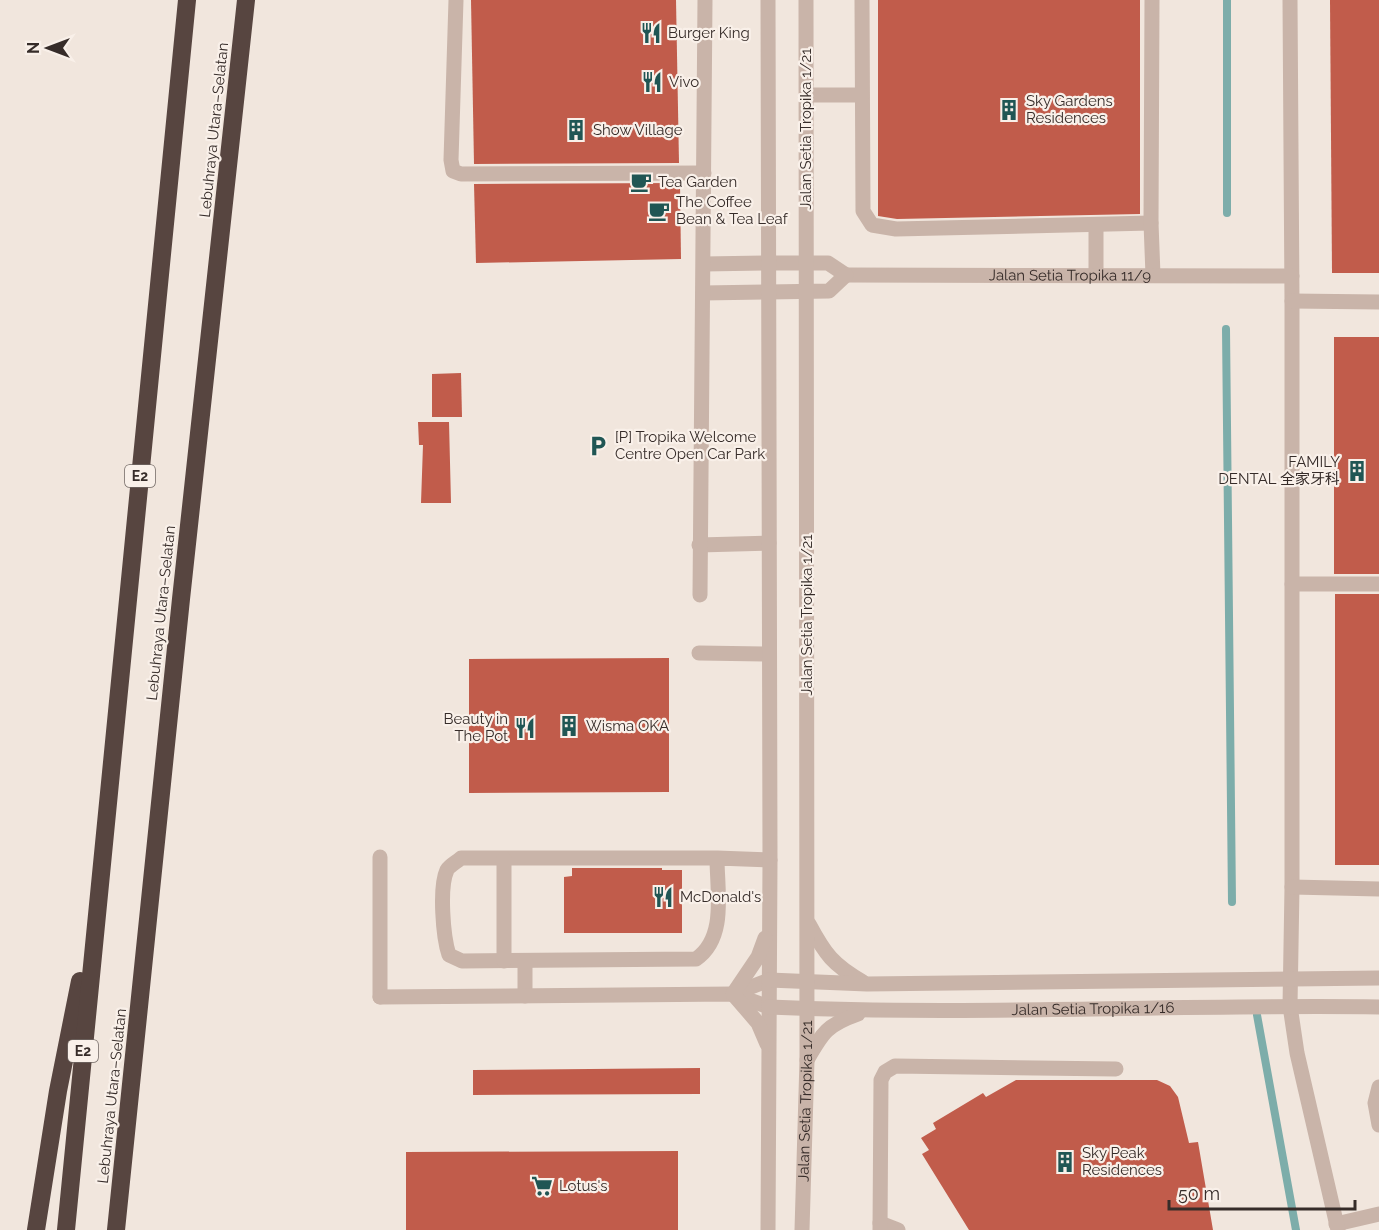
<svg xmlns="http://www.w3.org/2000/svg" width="1379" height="1230" viewBox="0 0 1379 1230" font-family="Raleway,'Noto Sans SC',sans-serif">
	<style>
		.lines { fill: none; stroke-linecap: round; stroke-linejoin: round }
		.stream { stroke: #7dadaa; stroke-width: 8 }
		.building { fill: #c15c4b }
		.service { stroke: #c9b4a9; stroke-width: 15 }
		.minor { stroke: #c9b4a9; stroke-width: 15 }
		.tertiary { stroke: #c9b4a9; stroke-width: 15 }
		.motorway { stroke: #574540; stroke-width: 18 }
		.labels { text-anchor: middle; stroke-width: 4.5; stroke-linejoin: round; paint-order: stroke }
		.shield { fill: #f9f0e9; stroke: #706763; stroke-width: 1.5 }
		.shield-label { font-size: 14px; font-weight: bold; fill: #362c29 }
		.poi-label { font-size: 15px; fill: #362c29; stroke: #f9f0e9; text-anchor: start }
		.street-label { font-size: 15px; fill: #362c29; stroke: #f9f0e9 }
	</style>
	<rect width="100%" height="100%" fill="#f1e6dd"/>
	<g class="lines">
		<g class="stream">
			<polyline points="1227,213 1227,0"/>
			<polyline points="1226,329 1232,902"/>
			<polyline points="1257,1015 1296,1230"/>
		</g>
	</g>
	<g class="building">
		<polygon points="471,0 676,0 679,163 474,164"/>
		<polygon points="878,0 1140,0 1140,214 897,219 878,216"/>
		<polygon points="1330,0 1379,0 1379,273 1332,273"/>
		<polygon points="680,183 681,259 476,263 474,184"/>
		<rect x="1334" y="337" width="45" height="237"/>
		<polygon points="461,373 462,417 432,417 432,374"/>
		<polygon points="418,422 449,422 451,503 421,503 423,445 419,445"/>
		<rect x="1335" y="594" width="44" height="271"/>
		<polygon points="669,658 669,792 469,793 469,659"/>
		<polygon points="572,868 662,868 662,870 682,870 682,933 564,933 564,877 572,876"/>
		<polygon points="700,1068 700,1094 473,1095 473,1070"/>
		<polygon points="1016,1080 1157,1080 1170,1086 1178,1097 1189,1143 1198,1142 1213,1230 969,1230 922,1154 929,1150 921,1138 936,1129 933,1123 983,1093 986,1097"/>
		<polygon points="678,1151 678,1230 406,1230 406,1152"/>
	</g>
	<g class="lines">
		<g class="service">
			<polyline points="456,0 451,160 453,171 461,174 704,173"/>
			<polyline points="862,0 863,211 872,225 896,229 1151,223"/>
			<polyline points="1152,0 1151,223 1153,275"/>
			<polyline points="806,95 862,95"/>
			<polyline points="1096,225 1096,275"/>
			<polyline points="704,264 768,263"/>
			<polyline points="703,293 768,292"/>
			<polyline points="699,545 769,543"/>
			<polyline points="1292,584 1379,584"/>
			<polyline points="700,595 705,0"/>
			<polyline points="699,653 769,654"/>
			<polyline points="380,857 380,997"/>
			<path d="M717,858C717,891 727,938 696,959L462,961L449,955C443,937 439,887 447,870C450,865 457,862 461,858H717L770,860"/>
			<polyline points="504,859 504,961"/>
			<polyline points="525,961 525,996"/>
			<polyline points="1379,1087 1375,1103 1379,1125"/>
			<polyline points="880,1223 898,1230"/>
			<polyline points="1336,1224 1379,1214"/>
			<polyline points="880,1230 881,1080 885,1072 895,1066 1116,1069"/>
		</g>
		<g class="minor">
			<polyline points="1290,0 1292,301 1292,887 1290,1006 1297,1053 1338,1230"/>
			<polyline points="768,263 828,263 846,275"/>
			<path id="s1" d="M846,275L1292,276"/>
			<polyline points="768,292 829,291 846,275"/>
			<polyline points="1292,301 1379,302"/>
			<polyline points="1292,887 1379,889"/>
			<polyline points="733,994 769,980"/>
			<polyline points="380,997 733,994 769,1007"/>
		</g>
		<g class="tertiary">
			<polyline points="768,0 770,860 768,1230"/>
			<path d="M809,924C825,954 833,965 863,982"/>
			<polyline points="765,938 758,957 733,994 758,1023 767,1044"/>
			<polyline points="769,980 867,984 1379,978"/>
			<path id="s2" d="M769,1007C972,1016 1176,1004 1379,1007"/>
			<path d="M807,1060C823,1032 827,1025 858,1014"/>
			<path id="s3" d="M802,1230L807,1060L806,0"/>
		</g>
		<g class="motorway">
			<polyline points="36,1230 58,1091 80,981"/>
			<polyline points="66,1230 187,0"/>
			<polyline points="116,1230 181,599 246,0"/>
		</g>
	</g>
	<defs>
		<symbol id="restaurant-bare" viewBox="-9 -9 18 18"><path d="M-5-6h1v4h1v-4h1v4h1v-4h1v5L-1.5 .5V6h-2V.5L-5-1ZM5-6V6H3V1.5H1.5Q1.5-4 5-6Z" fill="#205654" stroke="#f9f0e9" stroke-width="2.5" paint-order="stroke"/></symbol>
		<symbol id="building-bare" viewBox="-9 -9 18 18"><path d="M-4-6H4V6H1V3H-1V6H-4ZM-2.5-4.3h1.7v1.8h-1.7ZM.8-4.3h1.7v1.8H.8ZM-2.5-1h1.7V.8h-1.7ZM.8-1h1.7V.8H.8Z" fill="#205654" stroke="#f9f0e9" stroke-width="2.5" paint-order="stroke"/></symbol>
		<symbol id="cafe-bare" viewBox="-9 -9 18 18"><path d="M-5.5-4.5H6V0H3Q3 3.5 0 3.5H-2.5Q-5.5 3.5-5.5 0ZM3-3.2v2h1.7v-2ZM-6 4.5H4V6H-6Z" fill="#205654" stroke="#f9f0e9" stroke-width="2.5" paint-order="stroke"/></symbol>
		<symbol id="parking-bare" viewBox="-9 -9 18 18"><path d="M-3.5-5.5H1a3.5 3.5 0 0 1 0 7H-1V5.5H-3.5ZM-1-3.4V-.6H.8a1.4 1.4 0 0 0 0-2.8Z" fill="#205654" stroke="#f9f0e9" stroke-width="2.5" paint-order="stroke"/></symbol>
		<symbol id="supermarket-bare" viewBox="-9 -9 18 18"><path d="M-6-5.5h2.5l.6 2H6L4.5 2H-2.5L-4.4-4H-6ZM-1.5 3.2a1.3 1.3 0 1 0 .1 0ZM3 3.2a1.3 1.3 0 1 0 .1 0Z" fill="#205654" stroke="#f9f0e9" stroke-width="2.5" paint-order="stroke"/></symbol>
	</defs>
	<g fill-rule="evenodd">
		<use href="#restaurant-bare" x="636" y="18" width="30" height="30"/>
		<use href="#restaurant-bare" x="637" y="67" width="30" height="30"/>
		<use href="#building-bare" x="994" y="95" width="30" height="30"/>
		<use href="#building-bare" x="561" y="115" width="30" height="30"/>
		<use href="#cafe-bare" x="626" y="167" width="30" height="30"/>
		<use href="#cafe-bare" x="644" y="196" width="30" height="30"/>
		<use href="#parking-bare" x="583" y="431" width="30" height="30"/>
		<use href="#building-bare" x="1342" y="456" width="30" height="30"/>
		<use href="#building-bare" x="554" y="711" width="30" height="30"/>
		<use href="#restaurant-bare" x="510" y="713" width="30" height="30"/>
		<use href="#restaurant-bare" x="648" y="882" width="30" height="30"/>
		<use href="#building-bare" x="1050" y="1147" width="30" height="30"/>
		<use href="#supermarket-bare" x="527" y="1171" width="30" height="30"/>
	</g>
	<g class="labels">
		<g class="shield">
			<rect x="125" y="465" width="30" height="22" rx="4.5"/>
			<rect x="68" y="1040" width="30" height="22" rx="4.5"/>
		</g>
		<g class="shield-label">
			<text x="140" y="481">E2</text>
			<text x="83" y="1056">E2</text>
		</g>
		<g class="poi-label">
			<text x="668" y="38">Burger King</text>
			<text x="669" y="87">Vivo</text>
			<text x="1026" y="106">Sky Gardens<tspan x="1026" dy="17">Residences</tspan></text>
			<text x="593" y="135">Show Village</text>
			<text x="658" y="187">Tea Garden</text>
			<text x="676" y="207">The Coffee<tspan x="676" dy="17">Bean &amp; Tea Leaf</tspan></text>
			<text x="615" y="442">[P] Tropika Welcome<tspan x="615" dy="17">Centre Open Car Park</tspan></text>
			<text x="1340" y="467" text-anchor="end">FAMILY<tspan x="1340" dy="17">DENTAL 全家牙科</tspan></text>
			<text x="508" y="724" text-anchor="end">Beauty in<tspan x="508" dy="17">The Pot</tspan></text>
			<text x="586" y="731">Wisma OKA</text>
			<text x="680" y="902">McDonald's</text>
			<text x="1082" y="1158">Sky Peak<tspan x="1082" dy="17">Residences</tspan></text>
			<text x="559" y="1191">Lotus's</text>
		</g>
		<g class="street-label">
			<text transform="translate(806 129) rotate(-90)" y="5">Jalan Setia Tropika 1/21</text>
			<text transform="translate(214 130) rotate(-84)" y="5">Lebuhraya Utara–Selatan</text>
			<text dy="5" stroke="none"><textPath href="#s1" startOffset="224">Jalan Setia Tropika 11/9</textPath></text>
			<text transform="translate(161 613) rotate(-84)" y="5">Lebuhraya Utara–Selatan</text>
			<text transform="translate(807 615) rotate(-90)" y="5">Jalan Setia Tropika 1/21</text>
			<text dy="5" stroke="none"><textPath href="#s2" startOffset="324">Jalan Setia Tropika 1/16</textPath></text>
			<text transform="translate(112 1096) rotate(-84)" y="5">Lebuhraya Utara–Selatan</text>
			<text dy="5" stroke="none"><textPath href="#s3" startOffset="129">Jalan Setia Tropika 1/21</textPath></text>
		</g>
	</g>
	<g transform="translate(48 48) rotate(270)" stroke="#f9f0e9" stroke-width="4.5" paint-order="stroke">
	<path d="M0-4.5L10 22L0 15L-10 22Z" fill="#362c29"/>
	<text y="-9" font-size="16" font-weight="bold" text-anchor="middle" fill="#362c29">N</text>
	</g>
	<path d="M1169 1200v9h186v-9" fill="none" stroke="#362c29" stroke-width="3"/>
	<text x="1178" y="1200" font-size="18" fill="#362c29" stroke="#f9f0e9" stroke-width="4.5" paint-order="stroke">50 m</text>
</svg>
